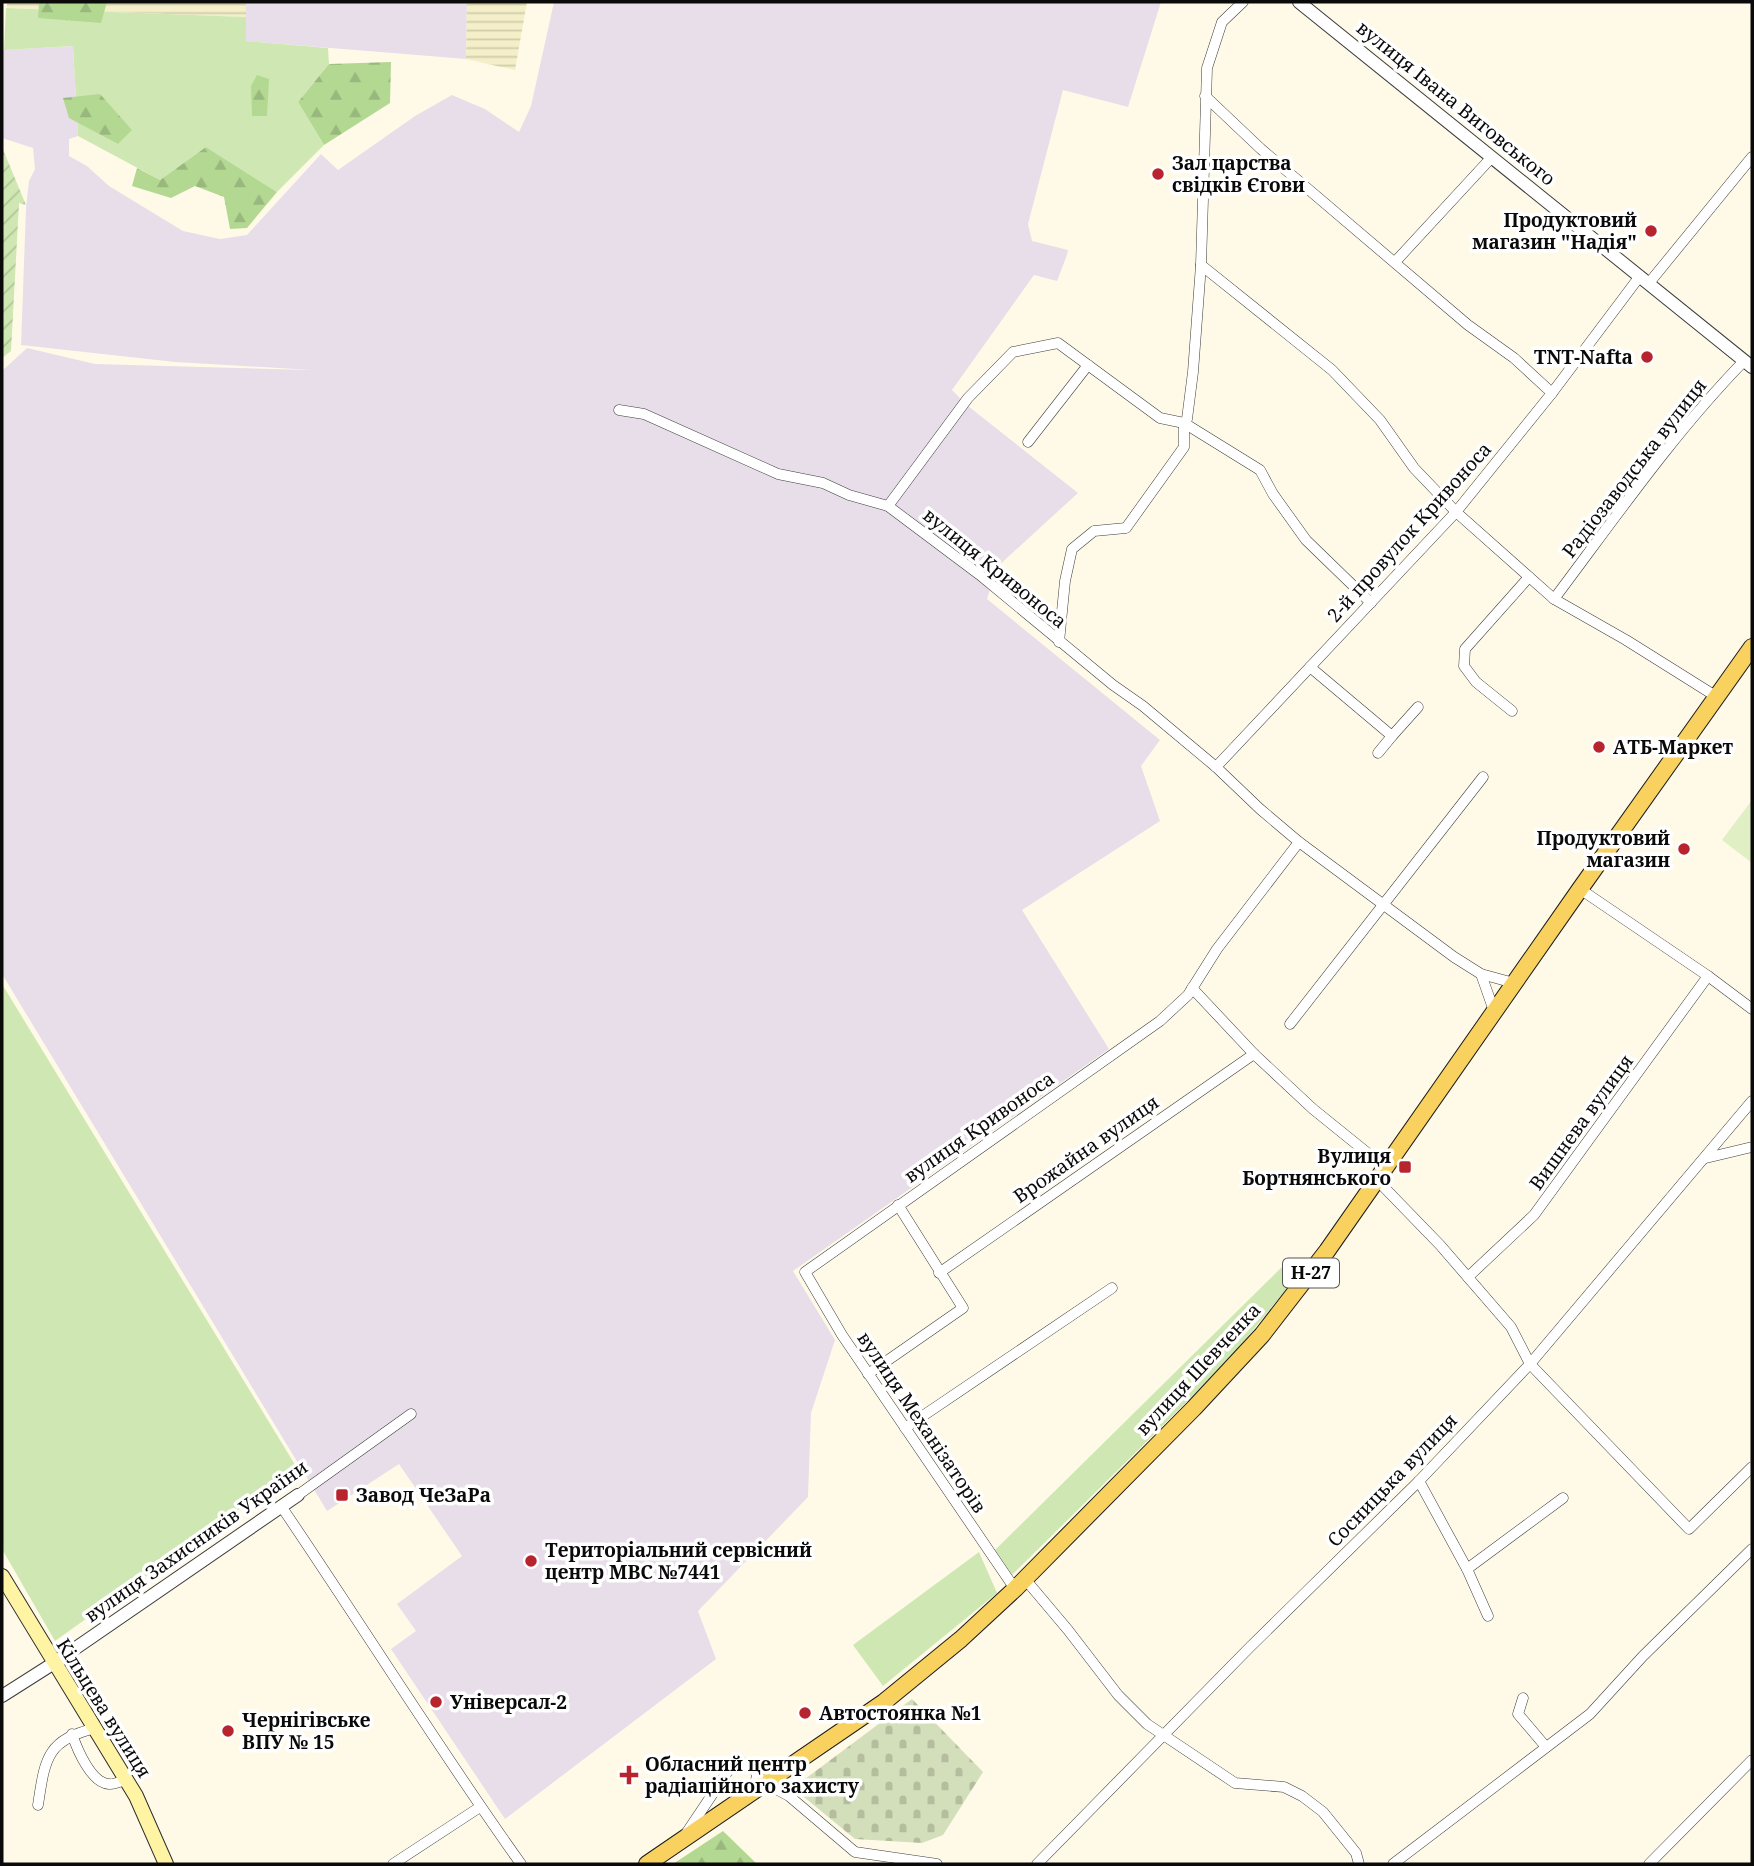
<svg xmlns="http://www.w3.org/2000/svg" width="1754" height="1866" viewBox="0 0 1754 1866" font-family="'Noto Serif',serif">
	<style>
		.industrial { fill: #e8deea }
		.farmland { fill: url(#farmland-rules) }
		.grass { fill: #cfe8b3 }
		.forest { fill: url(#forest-firs) }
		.cemetery { fill: url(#cemetery-stones) }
		.garden { fill: url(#garden-furrows) }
		.pitch { fill: #e1efc5 }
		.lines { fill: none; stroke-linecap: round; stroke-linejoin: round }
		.minor-casing { stroke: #3d3d3d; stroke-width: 11 }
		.tertiary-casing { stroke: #3d3d3d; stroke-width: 14 }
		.secondary-casing { stroke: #2c2c2c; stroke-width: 16 }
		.primary-casing { stroke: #1b1b1b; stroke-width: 18 }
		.minor { stroke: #fff; stroke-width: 10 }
		.tertiary { stroke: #fff; stroke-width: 12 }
		.secondary { stroke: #fff4a3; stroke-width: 14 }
		.primary { stroke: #f8d15f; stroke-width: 16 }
		.poi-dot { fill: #b8242d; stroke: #fff; stroke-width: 2.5 }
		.labels { text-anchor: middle; stroke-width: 7; stroke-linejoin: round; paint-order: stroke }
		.shield { fill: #fff; stroke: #545454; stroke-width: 2 }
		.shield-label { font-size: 18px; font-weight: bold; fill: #0a0a0a }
		.street-label { font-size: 19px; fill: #0a0a0a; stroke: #fff }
		.poi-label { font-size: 19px; font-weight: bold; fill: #0a0a0a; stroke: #fff; text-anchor: start }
	</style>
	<defs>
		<pattern id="farmland-rules" width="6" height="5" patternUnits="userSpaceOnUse" patternTransform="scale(1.75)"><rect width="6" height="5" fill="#f4efc9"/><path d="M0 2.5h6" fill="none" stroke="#d0ccab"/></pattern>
		<pattern id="forest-firs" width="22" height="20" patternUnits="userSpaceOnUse" patternTransform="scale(1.75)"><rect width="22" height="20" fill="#b3d892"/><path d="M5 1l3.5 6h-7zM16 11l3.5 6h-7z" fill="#99b87d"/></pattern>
		<pattern id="cemetery-stones" width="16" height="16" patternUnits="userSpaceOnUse" patternTransform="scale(1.75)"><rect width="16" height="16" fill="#d3dfbb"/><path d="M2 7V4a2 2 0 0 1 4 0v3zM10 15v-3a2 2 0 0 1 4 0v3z" fill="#b4be9f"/></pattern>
		<pattern id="garden-furrows" width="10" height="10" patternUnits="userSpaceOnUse" patternTransform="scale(1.75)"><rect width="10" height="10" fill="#cfe8b3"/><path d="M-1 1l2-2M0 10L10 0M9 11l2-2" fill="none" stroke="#b0c699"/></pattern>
	</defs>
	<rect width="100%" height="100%" fill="#fffae8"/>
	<g class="industrial">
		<polygon points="246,2 467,2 466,59 246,41"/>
		<polygon points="554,2 1161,2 1128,107 1063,90 1028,224 1032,241 1068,250 1067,255 1057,281 1034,275 952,390 968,406 1078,493 997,567 987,599 1160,740 1141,766 1160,821 1022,910 1109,1049 793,1271 835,1340 811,1413 808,1497 698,1611 716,1659 505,1819 391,1649 416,1631 397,1604 462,1556 399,1464 327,1511 2,974 2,371 27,348 95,364 312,370 175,362 21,345 26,207 29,181 35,169 33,148 2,138 2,50 73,46 78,136 69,139 69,156 87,166 109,186 183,231 220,239 247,235 321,154 338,170 415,116 452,95 485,109 519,132 531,106"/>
	</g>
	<g class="farmland">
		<polygon points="7,2 246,2 246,17 7,8"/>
		<polygon points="467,2 527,2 515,70 466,59"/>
	</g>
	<g class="grass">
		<polygon points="6,8 246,17 246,41 328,48 329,64 298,102 324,145 277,192 206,147 160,180 78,136 73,46 4,50"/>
		<polygon points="2,984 297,1468 55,1641 2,1549"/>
		<polygon points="1284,1265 1301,1271 1228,1361 1012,1575 995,1550"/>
		<polygon points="979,1552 997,1593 883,1686 853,1645"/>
	</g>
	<g class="forest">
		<polygon points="39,2 107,2 101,23 38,18"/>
		<polygon points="391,62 390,103 324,145 298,102 329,64"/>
		<polygon points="257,75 269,79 267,116 252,116 251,86"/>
		<polygon points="100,94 132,130 118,144 69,118 63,98"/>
		<polygon points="206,147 277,192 247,228 230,229 224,197 195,186 171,198 132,186 137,168 160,180"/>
		<polygon points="723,1831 757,1864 673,1864"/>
	</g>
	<polygon class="cemetery" points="912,1699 983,1772 943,1835 922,1843 855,1839 793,1788"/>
	<polygon class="garden" points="2,147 26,205 19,203 11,351 2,358"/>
	<polygon class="pitch" points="1752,800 1752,863 1722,840"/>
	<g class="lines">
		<defs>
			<g id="minor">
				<polyline points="1205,96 1261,149 1468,325 1514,358 1552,393"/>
				<polyline points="1395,262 1492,157"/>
				<polyline points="1201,265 1332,370 1380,420 1414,468 1456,512 1554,599 1626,640 1717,697"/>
				<polyline points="1649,283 1752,157"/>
				<polyline points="619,410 644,414 778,474 823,483 849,495 888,506 980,575 1113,685 1143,706 1216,767 1260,809 1299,842 1454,957 1481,974 1514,983"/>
				<polyline points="1028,442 1088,365"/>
				<polyline points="888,506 968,398 1013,352 1058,343 1160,418 1184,423 1260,470 1273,494 1306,540 1371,603"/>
				<path d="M1554,599C1615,518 1673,434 1744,361"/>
				<polyline points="1059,642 1065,581 1072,549 1094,531 1126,528 1184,447 1184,423 1187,419 1193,372 1201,265 1207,68 1222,22 1243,2"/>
				<polyline points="1310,667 1392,736 1418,707"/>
				<polyline points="1512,711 1476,682 1464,666 1465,649 1529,577"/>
				<polyline points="1378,753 1392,736"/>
				<polyline points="1216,767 1456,512 1552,393 1640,276"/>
				<polyline points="1580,889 1708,976 1752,1009"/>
				<polyline points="1481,974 1494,1011"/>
				<polyline points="1192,988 1254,1054 1313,1109 1386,1168"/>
				<polyline points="1290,1024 1483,777"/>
				<polyline points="1706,1158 1752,1147"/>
				<polyline points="1377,1180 1440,1245 1511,1327 1530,1364 1689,1529 1752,1467"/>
				<polyline points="939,1273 1254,1054"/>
				<polyline points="1468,1277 1534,1215 1708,976"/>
				<polyline points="868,1374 963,1308 898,1205"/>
				<polyline points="905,1428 1112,1288"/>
				<polyline points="1419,1481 1467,1569 1488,1616"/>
				<polyline points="298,1495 411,1414"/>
				<path d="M281,1506C362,1625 438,1748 521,1864"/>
				<polyline points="1467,1569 1563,1498"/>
				<polyline points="1025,1579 1068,1630 1118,1695 1147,1724 1235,1783 1284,1787 1302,1796 1323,1812 1356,1853 1359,1864"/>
				<polyline points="1015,1589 842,1335 805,1272 1160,1021 1188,995 1217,949 1299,842"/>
				<polyline points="1523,1698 1518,1714 1546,1747"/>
				<path d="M72,1734C77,1749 91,1783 109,1784C114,1785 120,1781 126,1780"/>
				<polyline points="765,1783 789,1796 855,1852 937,1864"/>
				<path d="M38,1805C45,1759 46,1740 96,1728"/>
				<polyline points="685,1835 732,1765 745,1763 755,1770 757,1776 753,1791"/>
				<polyline points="393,1864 480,1807"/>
				<polyline points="1037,1864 1250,1647 1419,1481 1530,1364 1752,1101"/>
				<polyline points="1393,1864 1590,1714 1643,1656 1752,1549"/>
				<polyline points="1649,1864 1752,1760"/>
			</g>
			<g id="tertiary">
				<polyline points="1299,2 1752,367"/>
				<polyline points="2,1696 54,1663 298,1495"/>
			</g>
			<polyline id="secondary" points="2,1576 136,1796 166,1864"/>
			<polyline id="primary" points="647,1864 884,1702 961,1639 1015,1589 1194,1408 1262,1335 1327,1251 1580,889 1752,647"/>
		</defs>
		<use href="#minor" class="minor-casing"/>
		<use href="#tertiary" class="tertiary-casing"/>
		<use href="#secondary" class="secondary-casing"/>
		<use href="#primary" class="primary-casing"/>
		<use href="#minor" class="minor"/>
		<use href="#tertiary" class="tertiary"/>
		<use href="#secondary" class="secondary"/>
		<use href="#primary" class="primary"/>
	</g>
	<g class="poi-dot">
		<circle cx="1158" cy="174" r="7"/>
		<circle cx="1651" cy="231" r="7"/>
		<circle cx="1647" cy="357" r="7"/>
		<circle cx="1599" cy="747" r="7"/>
		<circle cx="1684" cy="849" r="7"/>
		<rect x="1398" y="1160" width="14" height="14" rx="3.5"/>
		<rect x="335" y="1488" width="14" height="14" rx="3.5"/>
		<circle cx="531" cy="1561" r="7"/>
		<circle cx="436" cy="1702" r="7"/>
		<circle cx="805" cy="1713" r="7"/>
		<circle cx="228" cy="1731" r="7"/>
		<path d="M625.5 1764.5h7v7h7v7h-7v7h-7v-7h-7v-7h7z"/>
	</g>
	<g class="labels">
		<rect class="shield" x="1283" y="1258.5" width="56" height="29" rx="5"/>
		<g class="shield-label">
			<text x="1311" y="1279">Н-27</text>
		</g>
		<g class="street-label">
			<text transform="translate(1456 103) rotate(39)" y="7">вулиця Івана Виговського</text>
			<text transform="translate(1634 468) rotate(-52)" y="7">Радіозаводська вулиця</text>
			<text transform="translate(1409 532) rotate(-48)" y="7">2-й провулок Кривоноса</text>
			<text transform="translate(995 568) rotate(39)" y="7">вулиця Кривоноса</text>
			<text transform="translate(1581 1122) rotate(-54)" y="7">Вишнева вулиця</text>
			<text transform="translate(979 1127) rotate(-35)" y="7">вулиця Кривоноса</text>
			<text transform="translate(1086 1149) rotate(-35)" y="7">Врожайна вулиця</text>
			<text transform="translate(1198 1369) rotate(-47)" y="7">вулиця Шевченка</text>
			<text transform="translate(922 1422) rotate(56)" y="7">вулиця Механізаторів</text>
			<text transform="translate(1392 1480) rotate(-46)" y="7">Сосницька вулиця</text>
			<text transform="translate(196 1541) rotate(-35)" y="7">вулиця Захисників України</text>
			<text transform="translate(104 1708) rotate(58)" y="7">Кільцева вулиця</text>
		</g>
		<g class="poi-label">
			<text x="1172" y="170">Зал царства<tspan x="1172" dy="22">свідків Єгови</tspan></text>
			<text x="1637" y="227" text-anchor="end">Продуктовий<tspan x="1637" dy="22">магазин "Надія"</tspan></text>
			<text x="1633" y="364" text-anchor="end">TNT-Nafta</text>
			<text x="1613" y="754">АТБ-Маркет</text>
			<text x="1670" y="845" text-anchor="end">Продуктовий<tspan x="1670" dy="22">магазин</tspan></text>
			<text x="1391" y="1163" text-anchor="end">Вулиця<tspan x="1391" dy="22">Бортнянського</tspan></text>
			<text x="356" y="1502">Завод ЧеЗаРа</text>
			<text x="545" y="1557">Територіальний сервісний<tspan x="545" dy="22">центр МВС №7441</tspan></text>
			<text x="450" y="1709">Універсал-2</text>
			<text x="819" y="1720">Автостоянка №1</text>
			<text x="242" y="1727">Чернігівське<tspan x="242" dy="22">ВПУ № 15</tspan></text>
			<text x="645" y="1771">Обласний центр<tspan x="645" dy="22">радіаційного захисту</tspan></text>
		</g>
	</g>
	<rect width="1754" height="1866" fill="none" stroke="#0a0a0a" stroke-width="7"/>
</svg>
